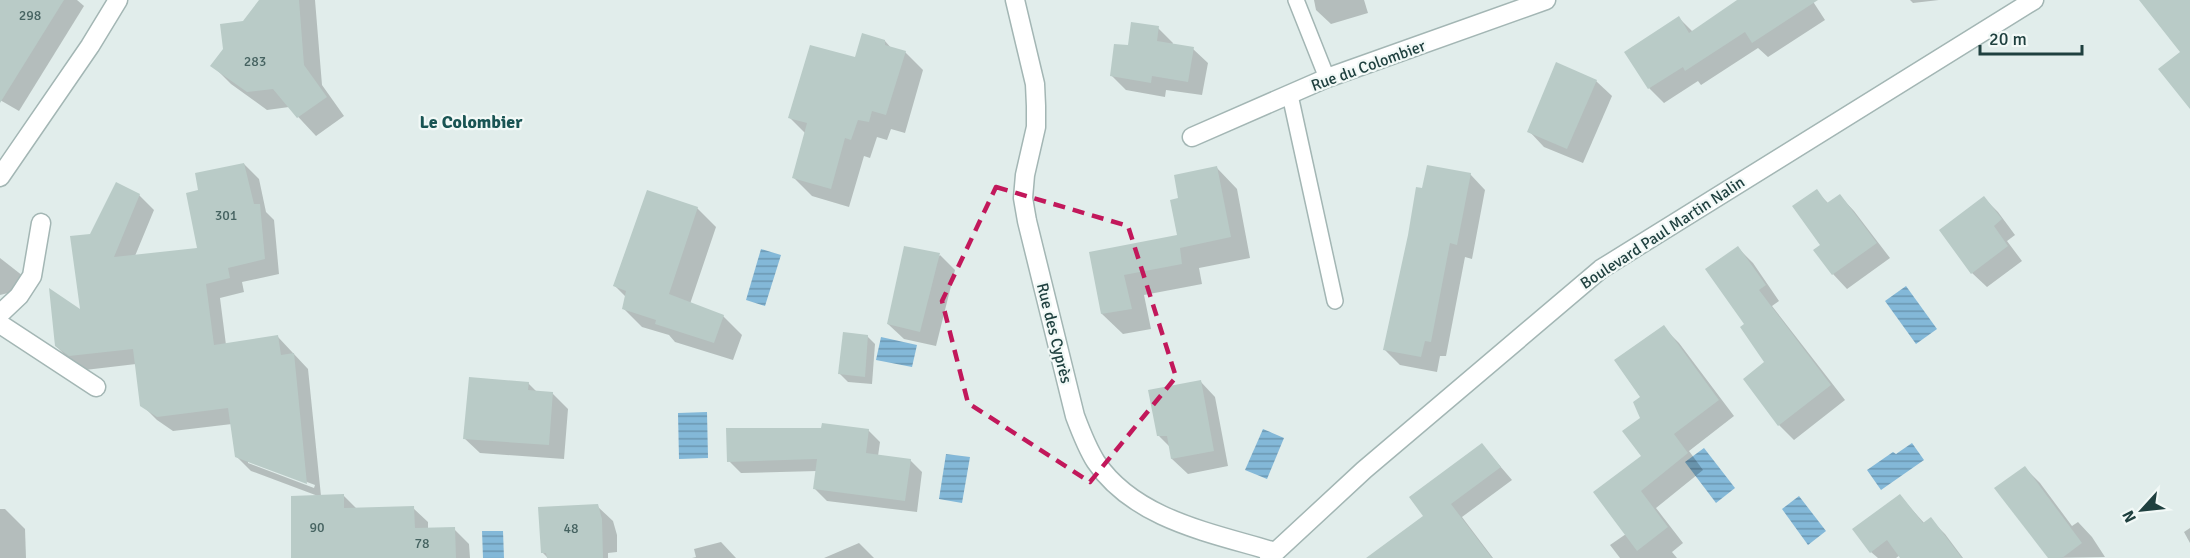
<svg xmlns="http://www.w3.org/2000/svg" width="2190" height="558" viewBox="0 0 2190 558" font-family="Signika,sans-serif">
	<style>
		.water { fill: url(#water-rules) }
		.shadow { fill: #0003; fill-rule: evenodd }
		.building { fill: #b9cbc7 }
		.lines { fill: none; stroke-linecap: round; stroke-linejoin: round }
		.lane-casing { stroke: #a3b6b4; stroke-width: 18 }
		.street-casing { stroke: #a3b6b4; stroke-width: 21 }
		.lane { stroke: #fff; stroke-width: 15 }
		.street { stroke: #fff; stroke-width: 18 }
		.marked { fill: none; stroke: #c2185b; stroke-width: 4.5; stroke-dasharray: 12 8; stroke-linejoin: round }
		.labels { text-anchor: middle; stroke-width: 4.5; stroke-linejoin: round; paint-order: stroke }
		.number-label { font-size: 14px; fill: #466361 }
		.street-label { font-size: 16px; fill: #1f403f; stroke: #f2f9f7 }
		.neighbourhood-label { font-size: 18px; font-weight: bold; fill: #195453; stroke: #f2f9f7 }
	</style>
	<defs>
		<pattern id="water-rules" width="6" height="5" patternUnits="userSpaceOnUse" patternTransform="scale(1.5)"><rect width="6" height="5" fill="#83b8d8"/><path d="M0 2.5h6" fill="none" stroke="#6b97b1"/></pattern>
	</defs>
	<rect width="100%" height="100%" fill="#e1edeb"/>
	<g class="water">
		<polygon points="761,249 781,255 765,306 746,300"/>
		<polygon points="1906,286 1937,329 1916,344 1885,301"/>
		<polygon points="881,337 917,345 912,367 876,360"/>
		<polygon points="707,412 708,458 679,459 678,413"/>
		<polygon points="1263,429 1284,438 1267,479 1245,470"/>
		<polygon points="1912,443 1924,460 1881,490 1867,470 1893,452 1896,454"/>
		<polygon points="1704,448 1735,488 1716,503 1685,462"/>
		<polygon points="946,454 970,457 962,503 939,499"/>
		<polygon points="1799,496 1826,531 1808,545 1782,509"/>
		<polygon points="482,531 503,531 504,558 483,558"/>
	</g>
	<g class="shadow">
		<polygon points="0,0 77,0 84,6 19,111 0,100"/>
		<polygon points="261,0 315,0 322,85 344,116 316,136 289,107 267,110 231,84 212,65"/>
		<polygon points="1314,0 1364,0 1368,13 1331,24 1316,10"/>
		<polygon points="1740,0 1812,0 1825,20 1768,57 1758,48 1701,85 1698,81 1664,103 1649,88 1679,18 1693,32"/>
		<polygon points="1910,0 1939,0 1913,3"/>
		<polygon points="1158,28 1173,43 1172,45 1193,49 1208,63 1202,95 1166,90 1165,97 1126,90 1111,75 1129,47"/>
		<polygon points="885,41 892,49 905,52 923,70 905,133 891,129 887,140 877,137 870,158 864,156 849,207 812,196 793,177 806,134 789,117 856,59"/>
		<polygon points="1596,81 1612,96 1583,163 1544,147 1529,131"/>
		<path d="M244,164L259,179L266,212L274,220L279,274L242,282L244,292L220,298L226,345L278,337L308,369L321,496L343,495L357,509L413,508L428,522V529H454L469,544L470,558H293L318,496L251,471L236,456L232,424L173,431L157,420L142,405L136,364L85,370L71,361L56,346L82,312L92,235L139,195L154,210L135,256L198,249L200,191ZM248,460L315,485L314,488L248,463Z"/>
		<polygon points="1217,168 1237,189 1250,258 1199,268 1202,284 1144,295 1151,329 1123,334 1102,314 1091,253 1179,236 1180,199"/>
		<polygon points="1470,174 1485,190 1472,259 1465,257 1446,356 1440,356 1437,372 1400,365 1385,350 1423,189"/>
		<polygon points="1816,191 1829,204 1840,196 1854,211 1890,258 1847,289 1833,274 1815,250 1822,245"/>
		<polygon points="1984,198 1998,212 2015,235 2007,241 2022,261 1987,287 1972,273"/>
		<polygon points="697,208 716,227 690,304 723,316 742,335 733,360 675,342 669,335 642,327 623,308 626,297 615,286"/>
		<polygon points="1738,248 1753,263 1779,301 1772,306 1845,400 1794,440 1779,425 1766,362"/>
		<polygon points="940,255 955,270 936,346 904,339 888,324"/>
		<polygon points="0,258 23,276 12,292 0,295"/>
		<polygon points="1663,327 1679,343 1734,416 1689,451 1703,470 1656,508 1683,543 1672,552 1677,558 1620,558 1610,545 1626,534 1643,457 1642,397"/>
		<polygon points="867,336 875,344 872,384 848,382 840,374"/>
		<polygon points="1200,381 1215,397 1228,466 1188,474 1172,459 1170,447 1159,436"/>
		<polygon points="528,383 537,392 552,393 568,409 564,459 480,453 464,438"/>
		<polygon points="868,430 880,442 878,456 910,460 922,472 917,512 827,501 815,489 817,471 741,473 729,461"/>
		<polygon points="1482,445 1512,480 1462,517 1493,558 1421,558 1425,517"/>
		<polygon points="2025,468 2040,483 2072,526 2078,522 2092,537 2105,557 2050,558"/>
		<polygon points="1900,496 1925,524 1931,520 1945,534 1963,558 1902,558 1900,555 1896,558 1878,558 1871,552"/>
		<polygon points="597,506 613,521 617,535 617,552 608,553 608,558 548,558 542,552"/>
		<polygon points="0,509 5,509 25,529 26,558 0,558"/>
		<polygon points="2190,528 2190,543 2184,532"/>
		<polygon points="721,542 736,558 692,558 696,557 694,549"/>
		<polygon points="859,543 874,558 824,558"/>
	</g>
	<g class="building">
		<polygon points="0,0 64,0 0,103"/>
		<polygon points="259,0 299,0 304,65 327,97 297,118 273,89 247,92 210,66 223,49 220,24 243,21"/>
		<polygon points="1737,0 1818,0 1752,43 1745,32 1685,71 1683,67 1648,89 1624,52 1679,16 1689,33"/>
		<polygon points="2139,0 2190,0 2190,109 2158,69 2180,52"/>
		<polygon points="1131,22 1159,26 1157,41 1194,47 1188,82 1152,76 1151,83 1110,76 1114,44 1128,45"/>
		<polygon points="862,33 885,40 885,45 906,51 886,115 872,111 869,122 858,120 851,140 845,138 831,189 792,178 807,123 788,118 810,45 855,57"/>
		<polygon points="1556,62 1597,80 1567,149 1527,132"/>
		<polygon points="244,163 254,204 260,204 265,259 228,268 230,278 206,284 214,345 278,335 281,355 294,353 307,484 235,457 228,408 157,417 140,406 133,349 69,356 55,346 49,288 80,309 70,236 90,234 116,182 140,194 114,257 197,248 186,193 198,190 195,173"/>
		<polygon points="1427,165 1471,173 1457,245 1450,243 1431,342 1425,341 1421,357 1383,350 1408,235 1416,187 1422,188"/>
		<polygon points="1217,166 1231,237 1180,248 1182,264 1124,275 1132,309 1101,314 1089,252 1177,235 1170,200 1178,198 1174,175"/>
		<polygon points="1817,189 1827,203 1840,194 1877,243 1832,275 1813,250 1820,245 1792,206"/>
		<polygon points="647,190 698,207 669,294 724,315 714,343 655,324 656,320 622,309 626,291 613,286"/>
		<polygon points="1984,196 2002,219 1994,226 2008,246 1971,274 1939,230"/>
		<polygon points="904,246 940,253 920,332 887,324"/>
		<polygon points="1738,246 1766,285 1759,290 1831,385 1778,426 1743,379 1764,362 1740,327 1744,324 1705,269"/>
		<polygon points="1664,325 1719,400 1674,434 1688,453 1641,491 1668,527 1637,551 1593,492 1641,456 1622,431 1640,418 1633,402 1640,397 1614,360"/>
		<polygon points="843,332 868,335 865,377 838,374"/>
		<polygon points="469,377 529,382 528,390 553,392 549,445 463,439"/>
		<polygon points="1201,380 1214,451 1171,459 1167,436 1157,436 1148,390"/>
		<polygon points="822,423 869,429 866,453 911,459 905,501 813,489 817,459 727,462 726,428 821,428"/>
		<polygon points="1482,443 1501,467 1451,504 1492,558 1366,558 1423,516 1409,497"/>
		<polygon points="2025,466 2082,543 2062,558 2048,558 1994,488"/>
		<polygon points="344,494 344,508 414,506 415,528 455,527 456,558 291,558 291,496"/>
		<polygon points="1900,494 1923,523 1931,517 1962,558 1900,558 1887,540 1870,553 1852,529"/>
		<polygon points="598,504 602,519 603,558 547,558 546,553 541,553 538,507"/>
	</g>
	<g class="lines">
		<defs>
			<g id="lane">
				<polyline points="1296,0 1327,78"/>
				<polyline points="1290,95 1335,301"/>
			</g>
			<g id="street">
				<path d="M1015,0L1035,84L1036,106V127L1025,175L1023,198L1027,221L1075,416C1081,432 1087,448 1096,462C1135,520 1213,533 1275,552"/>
				<polyline points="1192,137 1327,78 1546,0"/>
				<polyline points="0,177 90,46 118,0"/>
				<polyline points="0,314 19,296 32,276 41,223"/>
				<polyline points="0,324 96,387"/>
				<polyline points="1269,558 1364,470 1601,269 2034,0"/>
			</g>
		</defs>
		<use href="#lane" class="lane-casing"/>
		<use href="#street" class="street-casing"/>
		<use href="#lane" class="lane"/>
		<use href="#street" class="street"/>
	</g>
	<path class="marked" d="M996,187L1128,226L1176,377L1090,482L968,403L942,301Z"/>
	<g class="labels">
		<g class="number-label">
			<text x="30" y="20">298</text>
			<text x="255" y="66">283</text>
			<text x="226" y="220">301</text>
			<text x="317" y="532">90</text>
			<text x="571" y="533">48</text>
			<text x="422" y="548">78</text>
		</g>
		<g class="street-label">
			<text transform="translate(1368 65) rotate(-20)" y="6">Rue du Colombier</text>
			<text transform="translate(1662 232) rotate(-33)" y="6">Boulevard Paul Martin Nalin</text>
			<text transform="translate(1055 333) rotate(76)" y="6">Rue des Cyprès</text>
		</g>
		<g class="neighbourhood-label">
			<text x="471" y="128">Le Colombier</text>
		</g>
	</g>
	<g transform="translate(2142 510) rotate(243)" stroke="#f2f9f7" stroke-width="4.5" paint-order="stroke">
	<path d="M0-4.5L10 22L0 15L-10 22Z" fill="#1f403f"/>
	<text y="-9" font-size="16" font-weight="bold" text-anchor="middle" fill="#1f403f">N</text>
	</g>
	<path d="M1980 45v9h102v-9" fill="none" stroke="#1f403f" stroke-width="3"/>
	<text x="1989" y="45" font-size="18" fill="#1f403f" stroke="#f2f9f7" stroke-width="4.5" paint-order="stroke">20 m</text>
</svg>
